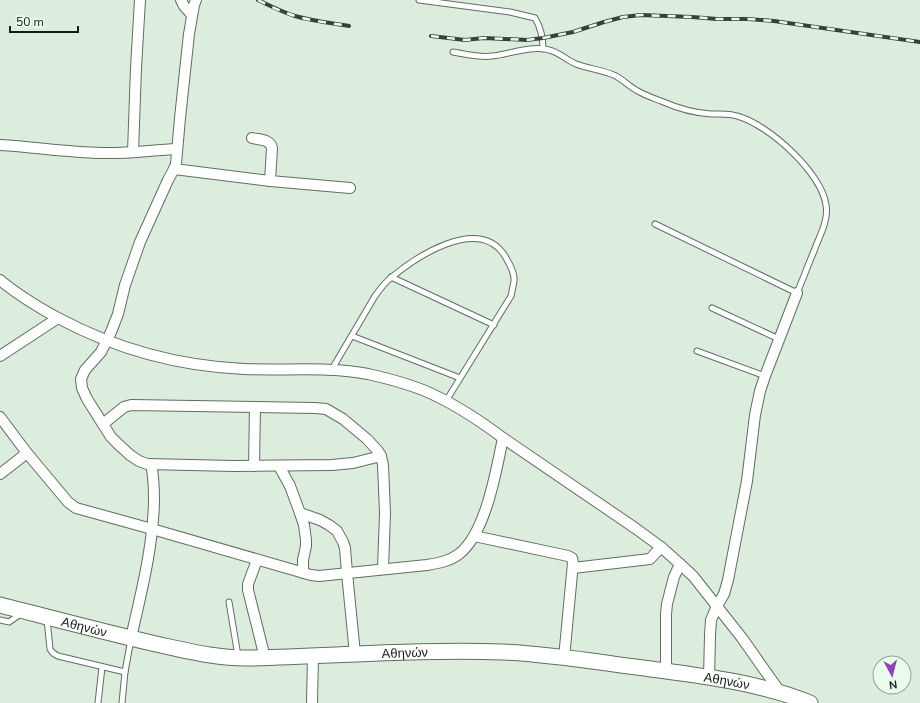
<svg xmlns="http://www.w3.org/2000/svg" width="920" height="703" viewBox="0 0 920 703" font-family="'Nunito Sans',sans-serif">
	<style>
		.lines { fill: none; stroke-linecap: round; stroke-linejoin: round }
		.service-casing { stroke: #5f6e61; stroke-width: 7 }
		.minor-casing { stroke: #5f6e61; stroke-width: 12 }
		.secondary-casing { stroke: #5f6e61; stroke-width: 17 }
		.service { stroke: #fff; stroke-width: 5 }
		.minor { stroke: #fff; stroke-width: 10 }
		.secondary { stroke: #fff; stroke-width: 15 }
		.rail-casing { stroke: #394139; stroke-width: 4 }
		.rail { stroke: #e9fbeb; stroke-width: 2.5; stroke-dasharray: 8; stroke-linecap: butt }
		.labels { text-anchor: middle; stroke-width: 3.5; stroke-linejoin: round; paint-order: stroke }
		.street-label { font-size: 13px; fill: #151b15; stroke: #e9fbeb }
	</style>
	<rect width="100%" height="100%" fill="#dceddd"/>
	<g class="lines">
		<defs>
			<g id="service">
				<path d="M419,0L510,12L535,18C541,28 543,37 543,49"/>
				<path d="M453,52C466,54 480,58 492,56C510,54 532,45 549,50C559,52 566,60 576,64C589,69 604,70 616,76C623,80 629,86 636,90C644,95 653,98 661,101C677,108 693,113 711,114C720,114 728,113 737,116C768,124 822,173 826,205C829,220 819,237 814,251C808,265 803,279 797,293L655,224"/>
				<polyline points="391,277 494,325"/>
				<polyline points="712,308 779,339"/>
				<polyline points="352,336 460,378"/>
				<polyline points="697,351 765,376"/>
				<path d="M332,369L375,296C380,289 385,282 392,277C416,257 476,217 503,253C508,261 515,272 514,281C513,286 512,292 511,296L446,401"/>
				<polyline points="229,602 238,656"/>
				<path d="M47,619L50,649C52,653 54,654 58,656L125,672"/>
				<polyline points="0,620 9,622 22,613"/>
				<polyline points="98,703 102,667"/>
				<polyline points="122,703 125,672 131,639"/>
			</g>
			<g id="minor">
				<polyline points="181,0 184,6 192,15"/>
				<polyline points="196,0 194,5 189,34 180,118 176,164 174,169 168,180 140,242 125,285 118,314 111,332 101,352 85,370 81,379 82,388 87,399 111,437 118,444 130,455 139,461 147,464 234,466 332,465 353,463 381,456"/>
				<path d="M252,138C260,140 270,139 272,148L270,181"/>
				<path d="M0,145C34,147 67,152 101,153C126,154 152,150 177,149"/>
				<polyline points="133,152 136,68 140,0"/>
				<polyline points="174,169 270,181 350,188"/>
				<path d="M0,280C18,295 38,307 58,318C116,349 178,366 244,369C285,371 327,366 368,374C386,378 405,383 423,390C452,402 479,420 503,438L635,528L661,547L680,564L693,576L742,638L780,692"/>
				<polyline points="0,356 58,318"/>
				<path d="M0,417L27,453L68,502L76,508L152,529L311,575L319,576L427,565C439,563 450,561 459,554C486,533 496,471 503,438"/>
				<polyline points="103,424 124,407 131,405 315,408 326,409 343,419 367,439 378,451 381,456 383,465 385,513 383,569"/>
				<polyline points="254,466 255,407"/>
				<polyline points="279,466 290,486 300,513 320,520 329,525 337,531 343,542 345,548 347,573 355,654"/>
				<polyline points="0,474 27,453"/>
				<polyline points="300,513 304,525 306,540 306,546 303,560 303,573"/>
				<polyline points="474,536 568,556 572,558 573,563 564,658"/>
				<polyline points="257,560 248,584 248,590 265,658"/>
				<polyline points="573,568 650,559 661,547"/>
				<path d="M131,638C141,593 153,548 154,501C154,488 154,477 151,464"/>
				<polyline points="666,671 666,614 667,604 674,577 680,564"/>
				<polyline points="709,678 710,635 711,620 717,606 724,594 728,580 747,481 755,415 760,391 765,376 797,293"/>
				<polyline points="312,703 313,656"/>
			</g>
			<g id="secondary">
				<path id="s1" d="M0,605C52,618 104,632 156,644C188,651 219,659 252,658C336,656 420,649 503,652C553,654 602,663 651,669C703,676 761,683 810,703"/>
			</g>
		</defs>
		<use href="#service" class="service-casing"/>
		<use href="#minor" class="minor-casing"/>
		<use href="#secondary" class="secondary-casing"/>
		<use href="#service" class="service"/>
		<use href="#minor" class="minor"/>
		<use href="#secondary" class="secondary"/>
		<defs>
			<g id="rail">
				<path d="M258,0C270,6 282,12 295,16C312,21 331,23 349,26"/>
				<polyline points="431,36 465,40 484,38 527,40 543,38 573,32 604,22 623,17 641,15 692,17 717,19 748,19 774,21 920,42"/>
			</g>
		</defs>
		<use href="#rail" class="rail-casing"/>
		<use href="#rail" class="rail"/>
	</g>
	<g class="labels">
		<g class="street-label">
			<text dy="5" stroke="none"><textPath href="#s1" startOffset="87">Αθηνών</textPath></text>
			<text dy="5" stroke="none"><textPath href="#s1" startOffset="411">Αθηνών</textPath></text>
			<text dy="5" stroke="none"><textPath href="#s1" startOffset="735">Αθηνών</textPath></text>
		</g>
	</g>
	<g transform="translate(892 675) rotate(173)"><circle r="19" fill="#e9fbeb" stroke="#94a195"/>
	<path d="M0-3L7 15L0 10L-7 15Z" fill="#9043b4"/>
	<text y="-6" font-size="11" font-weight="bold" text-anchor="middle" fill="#151b15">N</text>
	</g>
	<path d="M10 26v6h68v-6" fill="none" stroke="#151b15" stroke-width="2"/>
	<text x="16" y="26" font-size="12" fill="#151b15" stroke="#e9fbeb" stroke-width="3" paint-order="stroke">50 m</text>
</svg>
